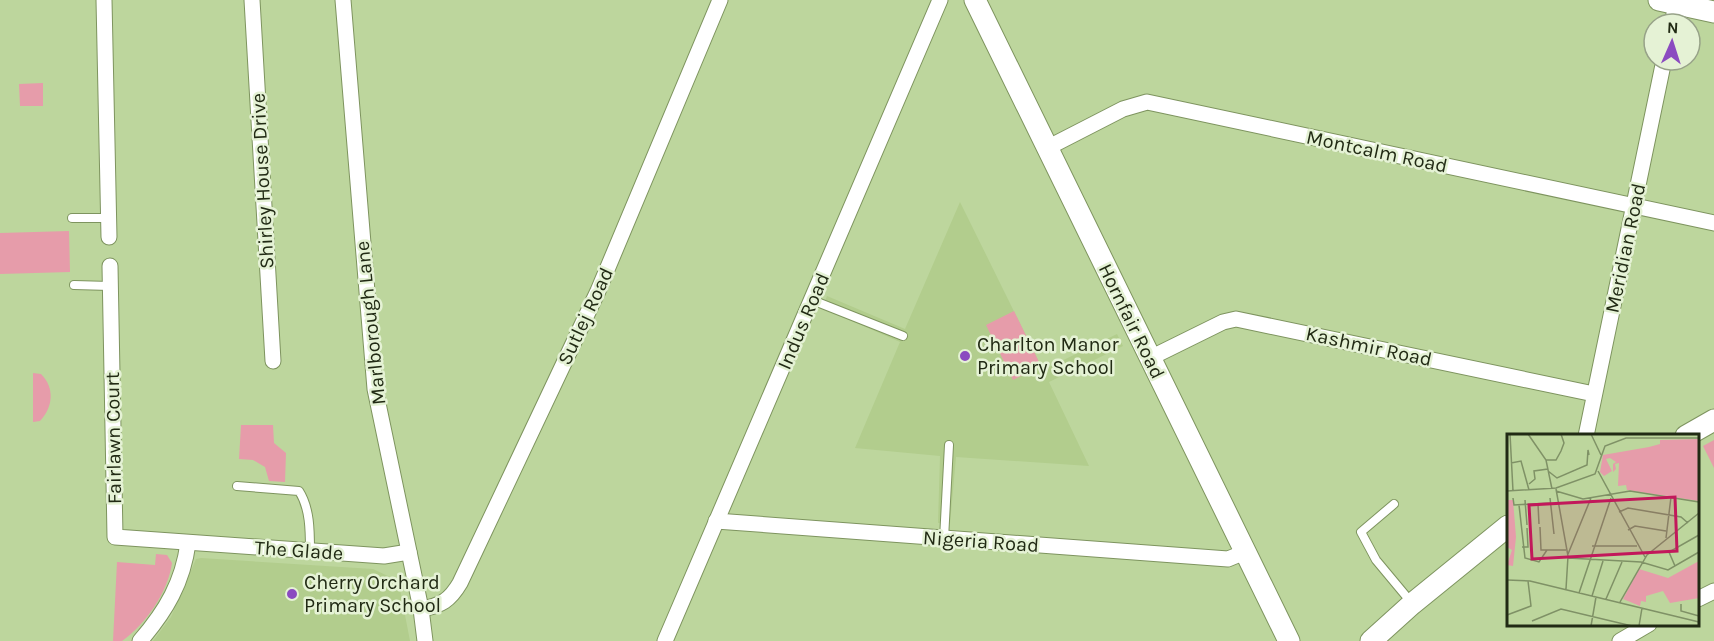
<svg xmlns="http://www.w3.org/2000/svg" width="1714" height="641" viewBox="0 0 1714 641" font-family="Karla,sans-serif">
	<style>
		.built { fill: #b2cd8d }
		.green { fill: #e69caa }
		.lines { fill: none; stroke-linecap: round; stroke-linejoin: round }
		.lane-casing { stroke: #7e945f; stroke-width: 10 }
		.street-casing { stroke: #7e945f; stroke-width: 17 }
		.secondary-casing { stroke: #7e945f; stroke-width: 23 }
		.lane { stroke: #fff; stroke-width: 8 }
		.street { stroke: #fff; stroke-width: 15 }
		.secondary { stroke: #fff; stroke-width: 21 }
		.poi-dot { fill: #8b4bc0; stroke: #e5f2d5; stroke-width: 2 }
		.labels { text-anchor: middle; stroke-width: 5; stroke-linejoin: round; paint-order: stroke }
		.street-label { font-size: 20px; fill: #212a14; stroke: #e5f2d5 }
		.poi-label { font-size: 20px; fill: #212a14; stroke: #e5f2d5; text-anchor: start }
		.inset-road { fill: none; stroke: #7f9166; stroke-width: 1.5 }
		.view { fill: #c2185b; fill-opacity: 0.15; stroke: #c2185b; stroke-width: 3 }
		.inset-edge { fill: none; stroke: #212a14; stroke-width: 3 }
	</style>
	<rect width="100%" height="100%" fill="#bdd69d"/>
	<g class="built">
		<polygon points="960,202 1043,370 1117,334 1123,346 1049,382 1089,466 956,457 950,524 938,523 940,456 855,448 900,342 822,308 827,296 905,329"/>
		<polygon points="201,558 373,569 390,577 400,589 410,641 153,641 171,617 196,559"/>
	</g>
	<g class="green">
		<polygon points="43,83 43,106 20,106 19,84"/>
		<polygon points="69,231 70,272 0,274 0,233"/>
		<polygon points="1014,311 1041,366 1013,380 986,325"/>
		<path d="M33,373L41,374C55,388 53,407 40,421L33,422Z"/>
		<polygon points="241,425 273,425 274,443 286,453 285,482 269,481 265,467 253,460 239,459"/>
		<polygon points="1714,440 1714,468 1703,446"/>
		<path d="M156,554L167,555L172,563C168,592 146,624 122,641H113L117,562L155,565Z"/>
	</g>
	<g class="lines">
		<defs>
			<g id="lane">
				<polyline points="72,218 108,218"/>
				<polyline points="74,285 110,286"/>
				<polyline points="812,300 903,336"/>
				<path d="M237,486L299,491C310,508 310,531 310,551"/>
				<polyline points="1394,504 1361,532 1376,560 1411,602"/>
				<polyline points="944,539 949,445"/>
			</g>
			<g id="street">
				<polyline points="104,0 109,237"/>
				<polyline points="252,0 273,361"/>
				<polyline points="343,0 375,389 421,609 425,641"/>
				<polyline points="1672,24 1676,4"/>
				<polyline points="1047,148 1123,109 1147,102 1714,223"/>
				<polyline points="110,266 115,537 384,556 409,552"/>
				<polyline points="1150,358 1223,322 1236,319 1594,394"/>
				<polyline points="1586,436 1664,60"/>
				<polyline points="716,521 1228,559 1245,552"/>
				<polyline points="1698,599 1714,591"/>
				<path d="M421,609C441,606 450,600 460,583L598,291L720,0"/>
				<path d="M140,641C166,611 183,582 188,543"/>
				<polyline points="665,641 940,0"/>
				<polyline points="1620,641 1649,624"/>
			</g>
			<g id="secondary">
				<polyline points="975,0 1289,641"/>
				<polyline points="1659,0 1714,12"/>
				<polyline points="1686,436 1714,420"/>
				<polyline points="1371,641 1412,604 1508,526"/>
			</g>
		</defs>
		<use href="#lane" class="lane-casing"/>
		<use href="#street" class="street-casing"/>
		<use href="#secondary" class="secondary-casing"/>
		<use href="#lane" class="lane"/>
		<use href="#street" class="street"/>
		<use href="#secondary" class="secondary"/>
	</g>
	<g class="poi-dot">
		<circle cx="965" cy="356" r="6"/>
		<circle cx="292" cy="594" r="6"/>
	</g>
	<g class="labels">
		<g class="street-label">
			<text transform="translate(1377 151) rotate(12)" y="7">Montcalm Road</text>
			<text transform="translate(262 181) rotate(-93)" y="7">Shirley House Drive</text>
			<text transform="translate(1625 248) rotate(-78)" y="7">Meridian Road</text>
			<text transform="translate(585 316) rotate(-65)" y="7">Sutlej Road</text>
			<text transform="translate(803 321) rotate(-67)" y="7">Indus Road</text>
			<text transform="translate(1132 321) rotate(64)" y="7">Hornfair Road</text>
			<text transform="translate(370 323) rotate(-96)" y="7">Marlborough Lane</text>
			<text transform="translate(1369 346) rotate(12)" y="7">Kashmir Road</text>
			<text transform="translate(113 438) rotate(-91)" y="7">Fairlawn Court</text>
			<text transform="translate(981 541) rotate(4)" y="7">Nigeria Road</text>
			<text transform="translate(299 550) rotate(4)" y="7">The Glade</text>
		</g>
		<g class="poi-label">
			<text x="977" y="351">Charlton Manor<tspan x="977" dy="23">Primary School</tspan></text>
			<text x="304" y="589">Cherry Orchard<tspan x="304" dy="23">Primary School</tspan></text>
		</g>
	</g>
	<g transform="translate(1507 434)">
		<rect width="192" height="192" fill="#bdd69d"/>
		<path d="M192,5V67L120,56L119,51L111,52L112,29L108,30L109,35L106,38V30L109,28L103,24L99,25L105,37L97,42L93,38L96,21L142,13L153,10V6ZM0,66H6L9,103L6,132L0,131L5,116L0,113ZM192,127V164L163,169L156,157L139,162V168L134,167L133,172L116,165L132,135L161,144Z" fill="#e69caa"/>
		<path class="inset-road" d="M3,0L6,57M21,0L39,26L45,55M84,0L94,21M39,26H49L54,17L57,9L54,0M4,29L14,27L22,56M41,37L50,44L80,31L81,16L82,21M91,37L138,123M22,50L28,45L27,37L41,35M49,55L61,122L59,155M0,57L49,54L88,40L98,12L119,4H192M49,57L76,65L123,57L192,68M6,64L7,71L43,69M43,64L47,100M18,66L20,91M31,70L32,90M12,71L18,124L32,128L40,116M112,78L121,74L174,83L181,89M33,93L34,116H59M121,96L128,92L159,97M159,104L164,63M85,112H130M15,113H21L20,94M61,120L84,64M61,124L134,128L161,136L192,118M168,132L162,118L192,101M0,146L23,147L192,188M72,159L104,64M85,162L96,127M99,165L115,128M113,168L140,121L192,79M174,170V177L192,182M0,181L24,172L21,147M25,187L54,175L125,192M84,192L89,163M132,192L135,174"/>
		<path class="view" d="M168,63L170,117L25,125L22,71Z"/>
		<rect width="192" height="192" class="inset-edge"/>
	</g>
	<g transform="translate(1672 42) rotate(3)"><circle r="28" fill="#e5f2d5" stroke="#97a288" stroke-width="1.5"/>
	<path d="M0-4.5L10 22L0 15L-10 22Z" fill="#8b4bc0"/>
	<text y="-9" font-size="16" font-weight="bold" text-anchor="middle" fill="#212a14">N</text>
	</g>
</svg>
